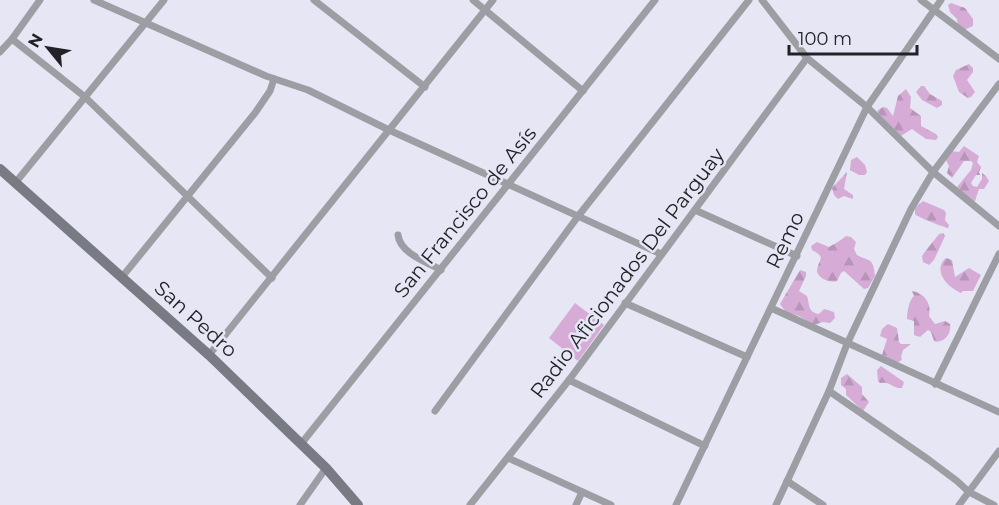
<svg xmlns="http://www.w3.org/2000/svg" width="999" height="505" viewBox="0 0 999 505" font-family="Montserrat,sans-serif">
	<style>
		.green { fill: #d6acd7 }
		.forest { fill: url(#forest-firs) }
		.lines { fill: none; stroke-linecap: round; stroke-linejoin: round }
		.street { stroke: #9c9ea4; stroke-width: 7 }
		.secondary { stroke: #787b83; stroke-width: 10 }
		.labels { text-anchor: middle; stroke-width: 5; stroke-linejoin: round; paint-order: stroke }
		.street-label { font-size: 20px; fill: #212126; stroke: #e6e6f4 }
	</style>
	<defs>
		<pattern id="forest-firs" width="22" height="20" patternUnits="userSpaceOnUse" patternTransform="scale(1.5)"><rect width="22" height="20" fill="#d6acd7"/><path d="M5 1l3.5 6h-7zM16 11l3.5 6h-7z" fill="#b794b8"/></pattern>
	</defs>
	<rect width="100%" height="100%" fill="#e6e6f4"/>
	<polygon class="green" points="575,303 604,325 578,361 549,338"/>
	<g class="forest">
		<polygon points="951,3 965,8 973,19 973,26 964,30 958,26 957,19 950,12 948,5"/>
		<polygon points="969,64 973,68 973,72 967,80 975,92 971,97 968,98 959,92 953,76 956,70"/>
		<polygon points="921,86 924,86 930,94 942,101 942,105 937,108 922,100 916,92"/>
		<polygon points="906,89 911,97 910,108 921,116 921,126 936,134 938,137 936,140 926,139 912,129 901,136 879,114 877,111 883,107 887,108 893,116 898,96"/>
		<polygon points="964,146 979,156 977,162 981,167 979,172 980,175 976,175 971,183 973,186 977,187 982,179 982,173 986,176 989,181 984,189 979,189 975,201 971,201 957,187 971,170 973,163 971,161 964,161 952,178 947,173 949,166 946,160 951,151 959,152"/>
		<polygon points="857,157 865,165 867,172 865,175 859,175 850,170 851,160"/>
		<polygon points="847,172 844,189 853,195 853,199 844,196 838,199 834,195 832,188"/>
		<path d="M923,201L944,210L946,213L945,220L949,225L948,228C943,227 917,217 915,214V208Z"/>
		<polygon points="943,233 945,236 934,260 929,265 923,262 922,256 924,253 939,234"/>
		<path d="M846,236L851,237L856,242L854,249L857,255C870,262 873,257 875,276L868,288L864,289L844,271L841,273L837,281C829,283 820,279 817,272C817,260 828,258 812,250L811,246L817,242L829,247C830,246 842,240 846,236Z"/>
		<path d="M946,258L952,260L955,277L969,268L981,275L973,291H963L961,293C947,287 932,270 946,258Z"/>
		<path d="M800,270L806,272V276L799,291L807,296C810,304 807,312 819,314L824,309L834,312L835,318L830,323L823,322L814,325L799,316L786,312L780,304Z"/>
		<path d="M912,291C924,293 932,303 929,316L935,324L945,321L950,324C952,333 944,344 934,341L931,332L928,330L920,337L914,335V321L907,319C907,312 909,300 914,296Z"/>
		<polygon points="888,324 897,328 899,342 901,344 911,344 903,350 901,357 902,360 896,363 882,355 887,339 880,336 882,329"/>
		<path d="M881,366L904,382L902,388C893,389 891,381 880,383L878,381L877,370Z"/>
		<polygon points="847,374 862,387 862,394 869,402 863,411 846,395 846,389 841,385 841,378"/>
	</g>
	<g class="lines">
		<g class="street">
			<polyline points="94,0 266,76 308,90 389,130 661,254"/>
			<polyline points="314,0 425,87"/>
			<polyline points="473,0 583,91"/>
			<polyline points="762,0 807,58 867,107 933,172 999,226"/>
			<polyline points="921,0 999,59"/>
			<polyline points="12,39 40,0"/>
			<polyline points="0,52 12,39 85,97 272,278"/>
			<polyline points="16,182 164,0"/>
			<polyline points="695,210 797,256"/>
			<path d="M398,235C400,253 426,262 441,270"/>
			<polyline points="122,277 255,113 270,91 274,79"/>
			<polyline points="625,303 747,357"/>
			<polyline points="771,308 999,412"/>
			<polyline points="209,355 493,0"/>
			<polyline points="569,380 705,446"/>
			<polyline points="935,384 999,254"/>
			<polyline points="829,391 929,460 957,481 969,492 994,505"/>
			<polyline points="435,411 579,215 749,0"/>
			<polyline points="301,444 655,0"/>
			<polyline points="508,458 611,505"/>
			<polyline points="787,481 823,505"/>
			<polyline points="300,505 326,468"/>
			<polyline points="470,505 569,380 807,58"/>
			<polyline points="576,505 582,492"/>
			<polyline points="676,505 867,107 941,0"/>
			<polyline points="776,505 829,391 847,344 911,209 933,172 999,84"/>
			<polyline points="959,505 999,451"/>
		</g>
		<polyline class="secondary" points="0,169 209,355 326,468 358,505"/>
	</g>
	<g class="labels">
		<g class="street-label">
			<text transform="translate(465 212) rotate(-51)" y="7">San Francisco de Asís</text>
			<text transform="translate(785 240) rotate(-64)" y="7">Remo</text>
			<text transform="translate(627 273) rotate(-53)" y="7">Radio Aficionados Del Parguay</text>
			<text transform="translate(196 319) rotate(42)" y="7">San Pedro</text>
		</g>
	</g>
	<g transform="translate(48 48) rotate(300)" stroke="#e6e6f4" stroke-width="4.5" paint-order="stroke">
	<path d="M0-4.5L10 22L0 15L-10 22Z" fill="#212126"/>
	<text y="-9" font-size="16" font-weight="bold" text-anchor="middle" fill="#212126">N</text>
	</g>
	<path d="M789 45v9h128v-9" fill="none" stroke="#212126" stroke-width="3"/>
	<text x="798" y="45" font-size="18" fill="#212126" stroke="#e6e6f4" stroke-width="4.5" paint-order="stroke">100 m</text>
</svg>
